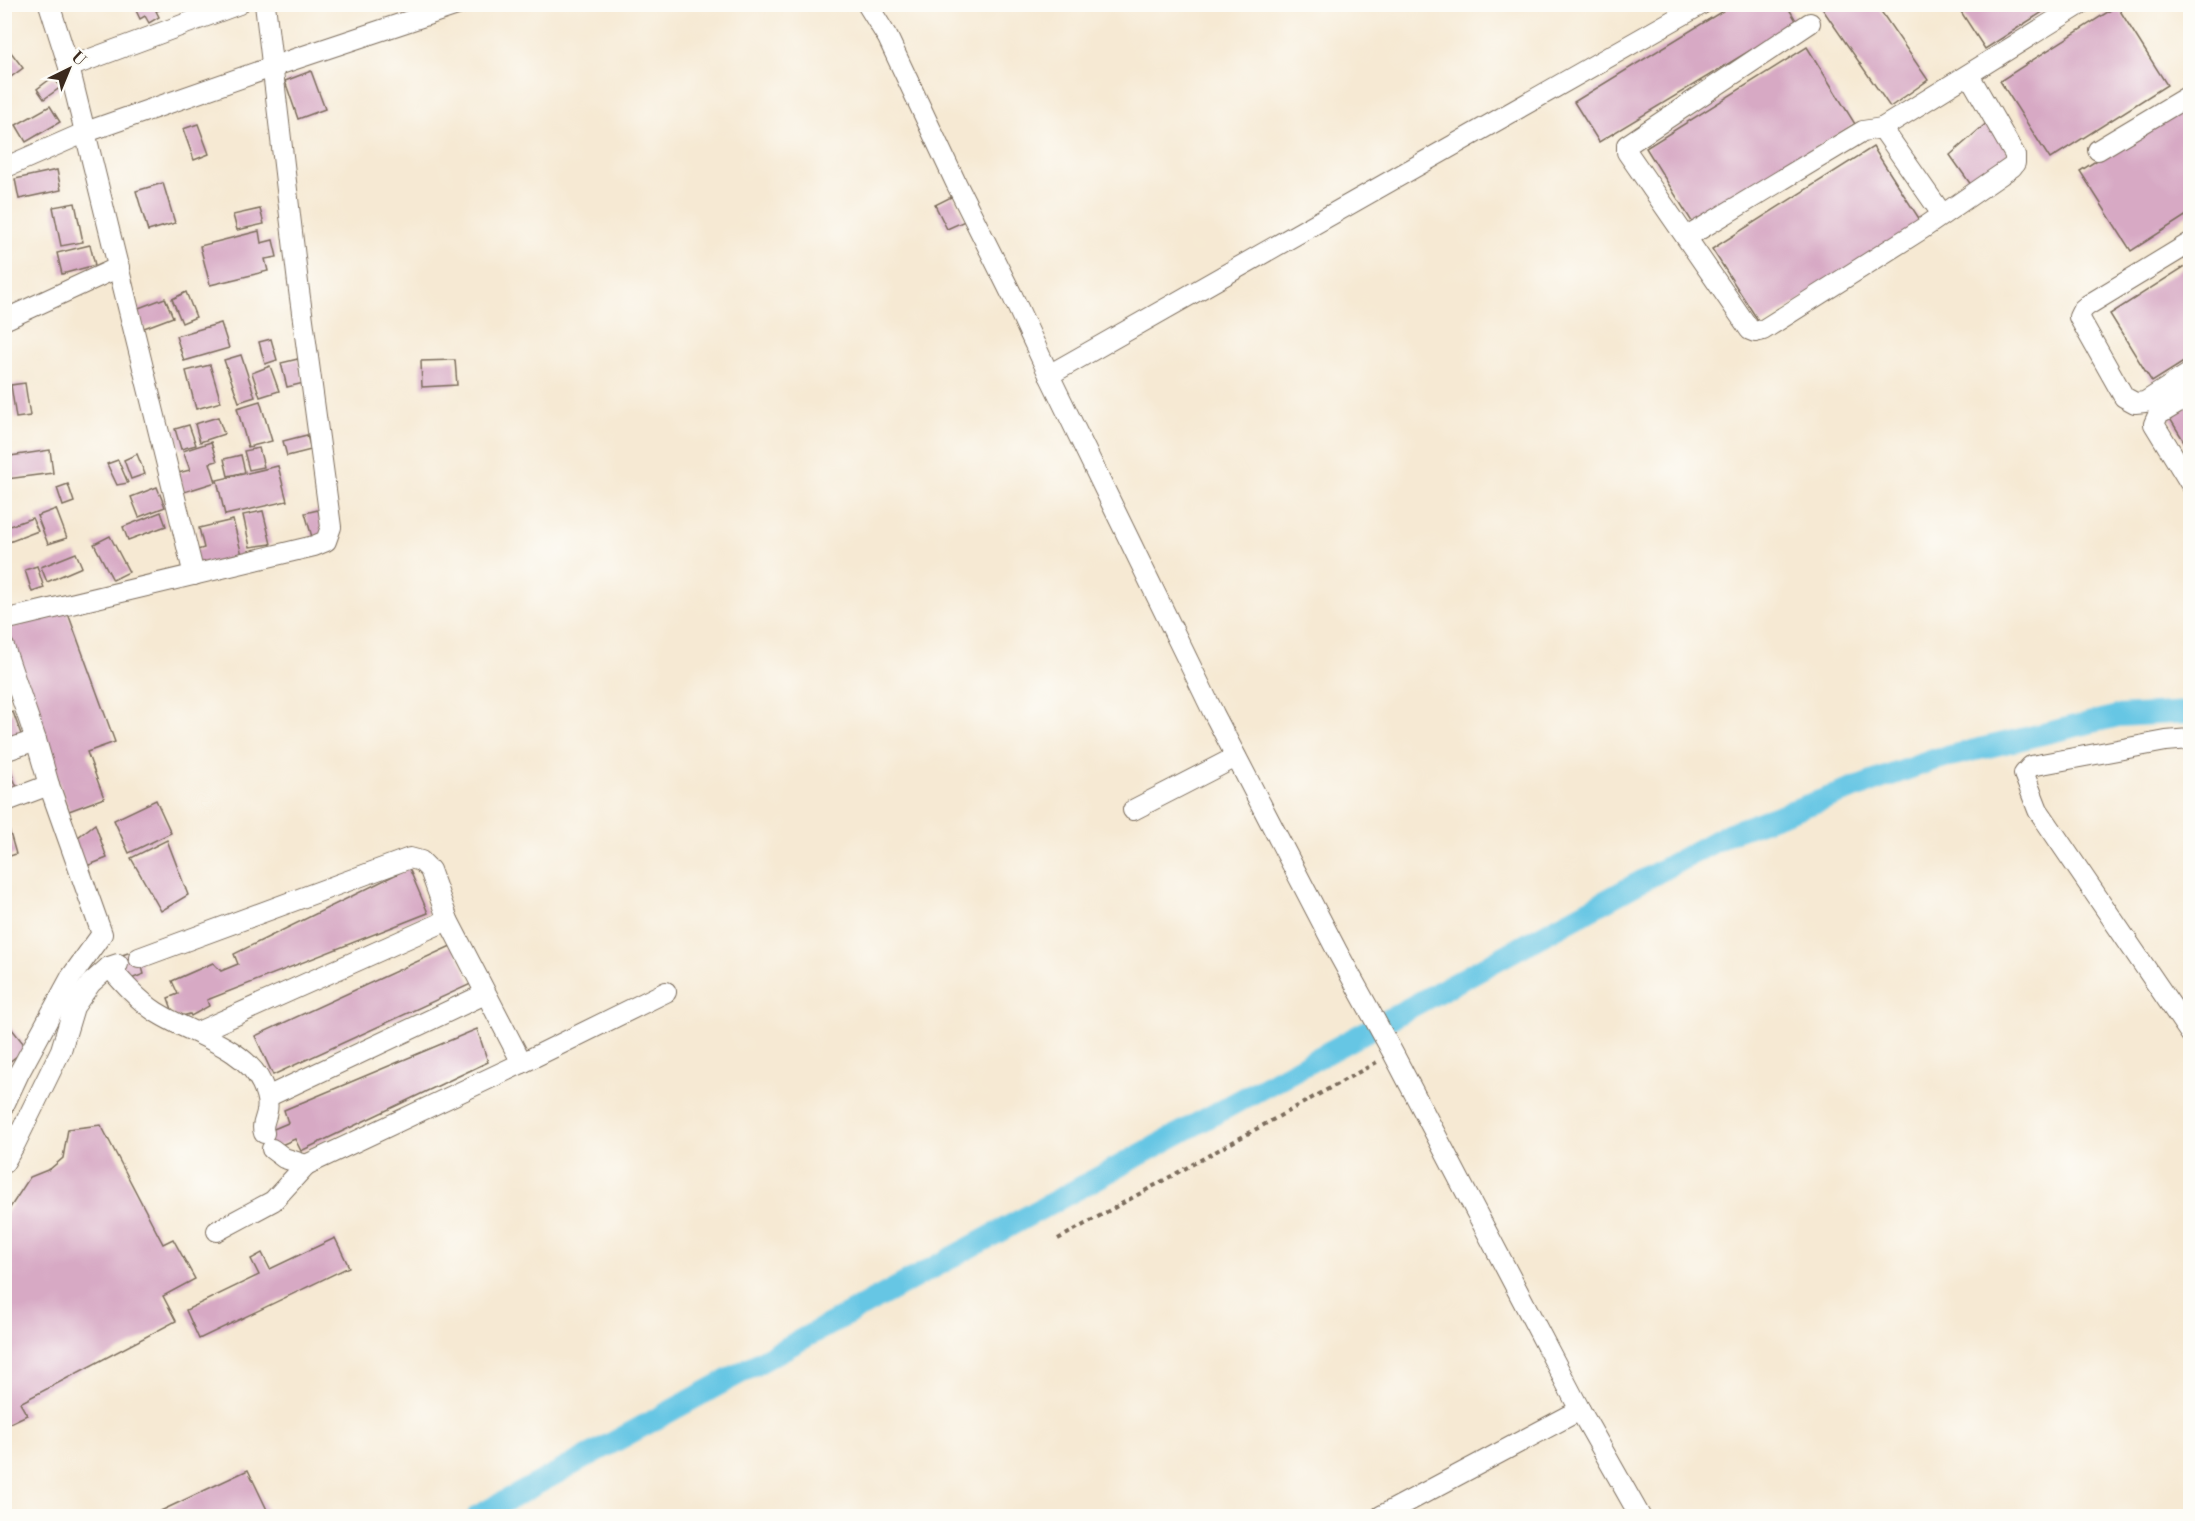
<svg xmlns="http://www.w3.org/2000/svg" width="2195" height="1521" viewBox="0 0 2195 1521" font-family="'Libre Bodoni',serif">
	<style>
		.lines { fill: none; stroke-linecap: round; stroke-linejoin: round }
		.canal { stroke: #66c6e4; stroke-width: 22 }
		.building { fill: #d7a9c4 }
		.minor-casing { stroke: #7c6d5d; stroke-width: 22 }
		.path { stroke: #7c6d5d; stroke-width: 4; stroke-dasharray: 4.5 4.5; stroke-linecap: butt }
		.minor { stroke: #fff; stroke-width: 20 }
	</style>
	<rect width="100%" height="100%" fill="#fdfcf7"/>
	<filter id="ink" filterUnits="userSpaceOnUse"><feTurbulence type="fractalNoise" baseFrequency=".0167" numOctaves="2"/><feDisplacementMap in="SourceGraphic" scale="12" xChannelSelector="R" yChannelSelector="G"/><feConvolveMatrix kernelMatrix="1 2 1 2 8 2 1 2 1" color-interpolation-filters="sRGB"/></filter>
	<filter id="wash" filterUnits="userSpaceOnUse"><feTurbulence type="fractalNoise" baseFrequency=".008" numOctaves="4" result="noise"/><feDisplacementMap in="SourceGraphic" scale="24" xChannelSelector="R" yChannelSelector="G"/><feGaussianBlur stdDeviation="1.35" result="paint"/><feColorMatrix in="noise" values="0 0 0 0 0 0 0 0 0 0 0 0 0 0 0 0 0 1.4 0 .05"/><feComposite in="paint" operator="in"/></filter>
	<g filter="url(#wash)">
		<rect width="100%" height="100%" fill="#f6e9d3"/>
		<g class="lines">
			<polyline class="canal" points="478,1516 1730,833 1933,760 2118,716 2190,712"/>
		</g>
		<g id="blocks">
			<g class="building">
				<polygon points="133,4 159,4 161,9 156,11 159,17 149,23 145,16 140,19"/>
				<polygon points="1734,4 1786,4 1797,22 1599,142 1574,102"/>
				<polygon points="1819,4 1876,4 1928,80 1890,107"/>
				<polygon points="1956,4 2055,4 1985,49"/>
				<polygon points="2117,6 2167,85 2050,159 2000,81"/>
				<polygon points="4,43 23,68 4,82"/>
				<polygon points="1807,47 1855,124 1694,225 1646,148"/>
				<polygon points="311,71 325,109 298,119 285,81"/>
				<polygon points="53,77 61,87 44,99 37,89"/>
				<polygon points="2190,101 2190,213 2131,251 2080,171"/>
				<polygon points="50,106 60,122 26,142 16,125"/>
				<polygon points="1989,121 2014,161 1976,192 1950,155"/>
				<polygon points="198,124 209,154 194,160 183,129"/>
				<polygon points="1873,147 1922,223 1761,325 1712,249"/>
				<polygon points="57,170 61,190 19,199 15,179"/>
				<polygon points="163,183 175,223 148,231 136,191"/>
				<polygon points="953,196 965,221 947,229 935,205"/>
				<polygon points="75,203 83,242 61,246 53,207"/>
				<polygon points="260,209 264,224 237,230 233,215"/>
				<polygon points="259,231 261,243 273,240 277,257 265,259 268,271 210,285 200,246"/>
				<polygon points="90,245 95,265 62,274 57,253"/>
				<polygon points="2190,263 2190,358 2152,382 2110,314"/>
				<polygon points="186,292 196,317 182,323 172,299"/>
				<polygon points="165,298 173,317 144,328 136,309"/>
				<polygon points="221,323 229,348 184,361 176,336"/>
				<polygon points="271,339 277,360 265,364 259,342"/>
				<polygon points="241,355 255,397 239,402 224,360"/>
				<polygon points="298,359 304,383 287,387 281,363"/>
				<polygon points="455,360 457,385 422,387 421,361"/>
				<polygon points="210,365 221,402 196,409 186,371"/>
				<polygon points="270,366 279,391 260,397 252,373"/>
				<polygon points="25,383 30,416 16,418 11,385"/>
				<polygon points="260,401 272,441 248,447 237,408"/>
				<polygon points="2190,404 2190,451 2169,417"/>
				<polygon points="218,417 224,434 200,442 195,424"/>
				<polygon points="189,425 196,445 181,449 175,429"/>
				<polygon points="307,435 311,450 287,456 283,441"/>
				<polygon points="211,442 217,461 210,463 216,482 184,492 178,473 190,470 183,451"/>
				<polygon points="259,448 264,467 249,470 244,451"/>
				<polygon points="50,450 53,473 7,479 4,457"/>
				<polygon points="137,454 145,474 131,479 124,460"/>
				<polygon points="241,455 245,472 228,476 224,459"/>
				<polygon points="118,460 128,483 117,485 107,464"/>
				<polygon points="278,466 287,501 225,515 217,480"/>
				<polygon points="68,484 74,502 63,506 57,488"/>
				<polygon points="157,487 165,507 139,517 131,497"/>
				<polygon points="56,509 67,538 48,544 37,516"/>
				<polygon points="318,510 325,534 312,537 305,513"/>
				<polygon points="263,511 271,544 250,547 243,515"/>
				<polygon points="161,512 166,526 128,540 123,527"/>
				<polygon points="32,518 38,531 4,544 4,528"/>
				<polygon points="233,520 242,555 198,567 194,551 204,548 199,528"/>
				<polygon points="110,536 129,572 113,580 94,544"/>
				<polygon points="76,553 82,567 47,582 41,567"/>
				<polygon points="37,566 44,588 32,592 25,570"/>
				<polygon points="66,608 115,742 87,752 104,798 69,811 4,632 4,630"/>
				<polygon points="13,712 23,740 4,748 4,715"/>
				<polygon points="5,757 18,790 4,793"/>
				<polygon points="156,800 171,833 129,853 114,820"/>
				<polygon points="95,824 107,858 84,867 73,841"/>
				<polygon points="4,826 8,826 16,854 4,858"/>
				<polygon points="167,840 188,895 161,911 131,858"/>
				<polygon points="409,868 428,913 207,1000 209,1006 191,1016 190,1014 175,1018 168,998 178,994 172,981 213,963 221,971 238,964 234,954"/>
				<polygon points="453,945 471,984 273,1075 255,1036"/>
				<polygon points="137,950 144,974 123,982 116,957"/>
				<polygon points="4,1019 27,1048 4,1066"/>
				<polygon points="477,1029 488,1062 301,1151 295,1139 270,1150 262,1134 288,1123 284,1110"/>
				<polygon points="101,1125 163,1244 173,1239 195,1279 163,1296 176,1321 20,1403 27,1415 4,1426 4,1217 30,1177 50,1169 63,1158 68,1129"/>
				<polygon points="335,1238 349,1267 199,1339 186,1310 259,1275 251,1259 262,1253 270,1269"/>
				<polygon points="248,1470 270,1516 150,1516"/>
			</g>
		</g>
	</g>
	<g filter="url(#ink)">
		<use href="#blocks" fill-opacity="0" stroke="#7c6d5d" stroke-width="1.5"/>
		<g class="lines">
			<defs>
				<g id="minor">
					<polyline points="49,4 69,67 194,575"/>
					<polyline points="867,4 888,38 956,183 1012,295 1049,375 1214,714 1338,953 1393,1053 1580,1410 1640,1516"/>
					<polyline points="1810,23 1627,145 1627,152 1750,330 1755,332 1763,330 1922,229 2012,167 2015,163 2015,155 1969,75"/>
					<polyline points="69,67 239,4"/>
					<polyline points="2098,150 2190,95"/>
					<polyline points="4,168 86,132 295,59 460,4"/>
					<polyline points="1942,214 1882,128 2081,4"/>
					<polyline points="1687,237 1863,131 1882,128"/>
					<polyline points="2190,243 2088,305 2083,309 2079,317 2124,397 2135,403 2145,402 2190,373"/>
					<polyline points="4,320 119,267"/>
					<polyline points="1049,375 1702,4"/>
					<polyline points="2190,396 2158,415 2154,424 2190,483"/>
					<polyline points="4,620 314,546 326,541 331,527 298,283 265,4"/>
					<polyline points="4,647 36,740 49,785 102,934 71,977 19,1073 4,1105"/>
					<polyline points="2190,739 2166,741 2031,766 2024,774 2038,810 2190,1033"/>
					<polyline points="4,751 36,740"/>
					<polyline points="4,802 49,785"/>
					<polyline points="1133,810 1236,757"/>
					<polyline points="139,958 410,858 421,861 430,870 448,920 522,1063"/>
					<path d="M109,967C123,983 138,1000 156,1012C188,1033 245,1046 262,1084C266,1093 269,1102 267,1111C266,1119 261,1125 264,1133"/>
					<polyline points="198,1032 448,920"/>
					<polyline points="267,1097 485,994"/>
					<polyline points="272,1149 284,1158 306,1165 522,1063 666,992"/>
					<polyline points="4,1163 15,1144 61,1050 74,1007 91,983 109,967 118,964"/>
					<polyline points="217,1231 273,1201 306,1165"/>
					<polyline points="1381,1516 1580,1410"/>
				</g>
			</defs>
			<use href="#minor" class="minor-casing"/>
			<polyline class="path" points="1058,1239 1377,1062"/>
			<use href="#minor" class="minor"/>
		</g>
	</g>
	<rect width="2195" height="1521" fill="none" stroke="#fdfcf7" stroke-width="24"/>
	<g transform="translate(69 69) rotate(43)" stroke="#fdfcf7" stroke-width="4.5" paint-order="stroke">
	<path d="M0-4.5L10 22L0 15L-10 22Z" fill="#3b2a1e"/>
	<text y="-9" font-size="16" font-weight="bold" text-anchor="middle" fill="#3b2a1e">U</text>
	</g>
</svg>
